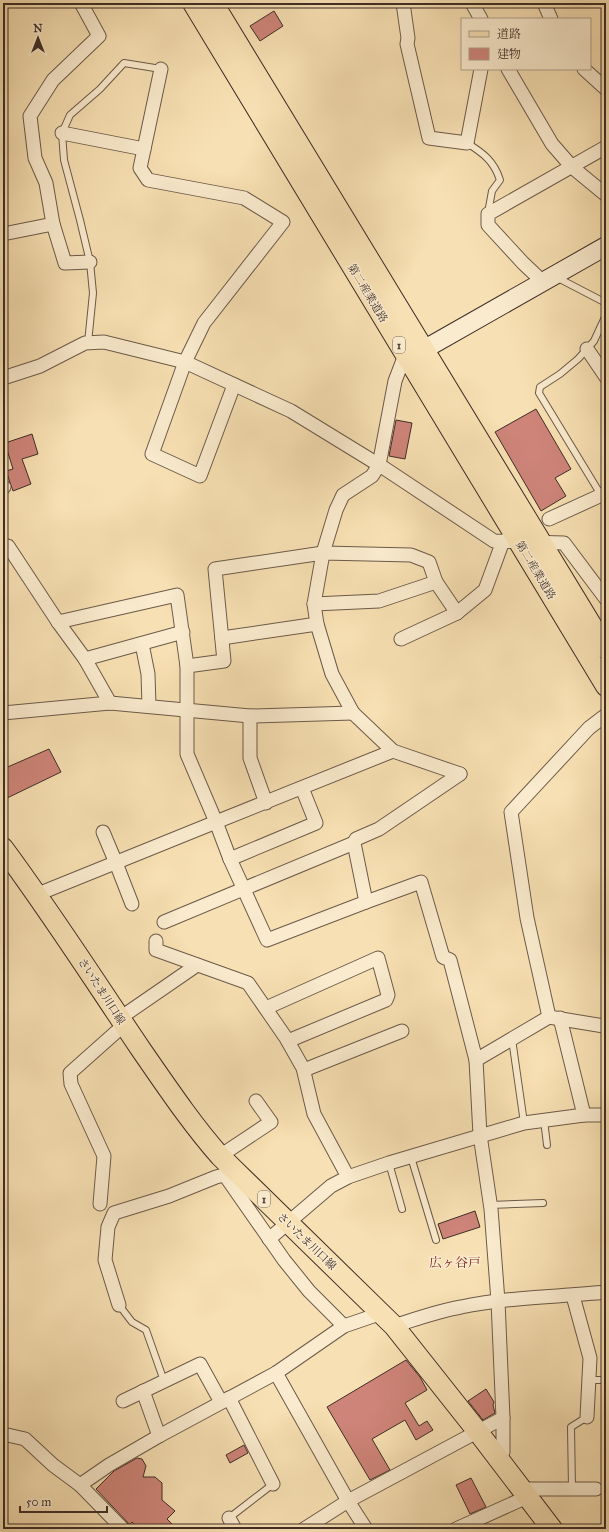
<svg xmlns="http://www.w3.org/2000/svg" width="609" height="1532" viewBox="0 0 609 1532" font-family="'IM FELL Great Primer','Noto Serif JP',serif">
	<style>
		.building { fill: #ce8479; stroke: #3e2d26 }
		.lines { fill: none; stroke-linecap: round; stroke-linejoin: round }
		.lane-casing { stroke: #6c5a49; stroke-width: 8 }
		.street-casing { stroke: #6c5a49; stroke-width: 15 }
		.secondary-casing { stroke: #3e2d26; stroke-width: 20 }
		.primary-casing { stroke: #3e2d26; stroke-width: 22 }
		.lane { stroke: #faebce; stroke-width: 6 }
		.street { stroke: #faebce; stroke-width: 13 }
		.secondary { stroke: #faebce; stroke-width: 18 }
		.primary { stroke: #f7e0b3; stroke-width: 20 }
		.labels { text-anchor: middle; stroke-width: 3; stroke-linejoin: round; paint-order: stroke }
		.shield { fill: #faebce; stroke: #766658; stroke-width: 1 }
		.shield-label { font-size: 10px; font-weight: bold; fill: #3e2d26 }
		.street-label { font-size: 11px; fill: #3e2d26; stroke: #faebce }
		.quarter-label { font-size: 13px; fill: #7a1f14; stroke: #faebce }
	</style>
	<rect width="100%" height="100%" fill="#f7e0b3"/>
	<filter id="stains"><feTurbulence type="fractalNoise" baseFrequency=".005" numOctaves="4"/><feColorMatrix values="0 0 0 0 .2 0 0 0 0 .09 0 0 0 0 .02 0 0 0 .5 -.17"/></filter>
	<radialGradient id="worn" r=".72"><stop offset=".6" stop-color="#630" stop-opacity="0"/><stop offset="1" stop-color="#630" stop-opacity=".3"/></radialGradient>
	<g class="building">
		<polygon points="274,11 283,26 260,41 250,26"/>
		<polygon points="536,409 571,469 555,478 566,496 541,511 495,432"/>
		<polygon points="396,420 412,423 405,459 389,456"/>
		<polygon points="32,434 38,454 22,459 31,484 13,491 6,471 13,469 5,443"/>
		<polygon points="49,749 61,772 3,800 3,769"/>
		<polygon points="475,1211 480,1227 443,1239 438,1224"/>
		<polygon points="406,1360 420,1377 427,1390 405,1403 419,1426 427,1421 433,1430 416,1440 405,1420 372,1439 390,1470 370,1480 327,1407"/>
		<polygon points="486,1389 494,1402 493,1405 495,1413 483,1420 468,1401"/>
		<polygon points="244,1445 248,1453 230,1463 226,1455"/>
		<polygon points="137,1458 142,1459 146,1466 143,1477 155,1477 162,1483 162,1500 175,1511 167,1519 177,1529 139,1529 132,1522 130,1525 96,1489 114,1471"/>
		<polygon points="471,1478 486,1507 470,1514 456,1485"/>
	</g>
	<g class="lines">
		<defs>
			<g id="lane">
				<path d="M467,143C483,153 494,161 500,180L492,191L488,213"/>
				<polyline points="556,277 606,303"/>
				<polyline points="88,343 93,293 90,262 80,220 64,160 62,133 70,115 100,89 124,63 161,69"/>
				<polyline points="601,495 539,393 540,387 560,374 578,359 587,349 594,341 606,315"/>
				<polyline points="512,1039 524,1123"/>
				<polyline points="544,1120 547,1145"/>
				<polyline points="411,1157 436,1240"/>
				<polyline points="389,1163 402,1209"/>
				<polyline points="490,1205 543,1203"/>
				<polyline points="119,1305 132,1322 146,1330 164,1381"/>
				<polyline points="589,1380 606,1380"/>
				<polyline points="572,1489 571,1427 587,1417"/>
				<polyline points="229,1518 273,1484"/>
			</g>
			<g id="street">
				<polyline points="403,3 408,38 407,44 429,138 467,143 481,69"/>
				<polyline points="472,3 481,19"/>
				<polyline points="544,3 551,19"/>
				<polyline points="161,69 140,168 148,180 244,198 283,222 204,323 185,362 152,454 200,476 234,385"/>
				<polyline points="508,69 552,144 572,167 606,195"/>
				<polyline points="584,69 606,89"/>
				<polyline points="62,133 144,149"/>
				<polyline points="53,224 65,263 90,262"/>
				<polyline points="3,234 53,224 46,183 35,158 30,116 53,80 99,36 81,3"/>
				<polyline points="543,282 523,263 488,225 488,214 606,147"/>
				<polyline points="587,349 606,377"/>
				<polyline points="405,355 395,381 379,465 372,476 343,495 336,510 323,553 314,604 317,624 332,674 353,713 393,751 460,774"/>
				<polyline points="3,378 40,366 85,343 104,342 185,362 291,411 384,468 494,541 564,543 606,599"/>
				<polyline points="3,487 4,487"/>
				<polyline points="549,519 606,493"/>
				<polyline points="8,546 58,622 85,659 110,703"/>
				<polyline points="314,604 379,601 436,582"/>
				<polyline points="58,622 177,595 187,666 187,754 216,822 393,751"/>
				<polyline points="222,638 317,624"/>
				<polyline points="401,639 457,613 485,590 503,541"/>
				<polyline points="142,644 148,674 149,706"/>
				<polyline points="85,659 183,632"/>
				<polyline points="187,666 224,661 215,569 323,553 411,555 429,562 436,582 457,613"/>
				<polyline points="3,713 110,703 250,716 353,713"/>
				<polyline points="250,716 250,758 266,803"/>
				<polyline points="460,774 379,829 356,839 354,843 366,902 421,882 443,957 450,960 476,1060 480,1135 491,1209 498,1301 503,1418 503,1452 499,1460"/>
				<polyline points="103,832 116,863 132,904"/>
				<polyline points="230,859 316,823 302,788"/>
				<polyline points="38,894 216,822 230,859 267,940 366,902"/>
				<polyline points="164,922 354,843"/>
				<polyline points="156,941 156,950 248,983 286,1038 303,1068 314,1114 348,1177"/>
				<polyline points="266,1008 378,958 388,995 386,1000 288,1041"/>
				<polyline points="549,1017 527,918 511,812 589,728 606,715"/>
				<polyline points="120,1018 197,965"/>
				<polyline points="560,1018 584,1115"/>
				<polyline points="476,1060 549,1017 604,1026"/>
				<polyline points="304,1070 402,1031"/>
				<polyline points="220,1156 271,1122 256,1101"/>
				<polyline points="224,1174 284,1260 309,1291 344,1326"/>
				<polyline points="100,1204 104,1156 71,1084 70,1073 124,1025"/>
				<polyline points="269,1239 331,1186 348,1177 389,1163 524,1123 584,1115 606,1115"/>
				<polyline points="573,1296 590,1358 587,1417"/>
				<polyline points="119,1305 105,1260 108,1227 114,1213 169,1196 216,1177 235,1172"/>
				<path d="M394,1326C416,1319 438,1311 461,1307C508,1297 558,1297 606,1292"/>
				<polyline points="276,1373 348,1501 366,1529"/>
				<polyline points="143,1391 159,1436"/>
				<polyline points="229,1398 273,1484"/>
				<polyline points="123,1401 200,1364 221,1402"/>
				<polyline points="3,1434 25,1439 53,1465 80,1485 123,1529"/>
				<polyline points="80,1485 109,1465 159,1436 276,1373 344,1326 382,1313"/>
				<polyline points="521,1489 596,1489"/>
				<polyline points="229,1518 235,1529"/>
				<polyline points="304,1529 348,1501 503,1418"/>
				<polyline points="456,1529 527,1497"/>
			</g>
			<polyline id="secondary" points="423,350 606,246"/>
			<g id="primary">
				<polyline points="193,3 606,686"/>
				<polyline points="213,3 606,649"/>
				<path d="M3,848C52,914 96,983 142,1051C167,1087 191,1123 220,1156L394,1326L478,1432L552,1529"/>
			</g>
		</defs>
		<use href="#lane" class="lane-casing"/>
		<use href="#street" class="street-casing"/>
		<use href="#secondary" class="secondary-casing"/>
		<use href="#primary" class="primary-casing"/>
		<use href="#lane" class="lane"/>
		<use href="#street" class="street"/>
		<use href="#secondary" class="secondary"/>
		<use href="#primary" class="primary"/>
	</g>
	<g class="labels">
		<g class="shield">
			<rect x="393" y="337" width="12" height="16" rx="3"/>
			<rect x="258" y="1191" width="12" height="16" rx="3"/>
		</g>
		<g class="shield-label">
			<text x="399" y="349">1</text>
			<text x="264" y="1203">1</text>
		</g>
		<g class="street-label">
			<text transform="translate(368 293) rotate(59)" y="4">第二産業道路</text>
			<text transform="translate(536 570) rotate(59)" y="4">第二産業道路</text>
			<text transform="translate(102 991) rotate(57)" y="4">さいたま川口線</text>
			<text transform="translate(307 1241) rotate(44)" y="4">さいたま川口線</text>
		</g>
		<g class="quarter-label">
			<text x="455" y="1267">広ヶ谷戸</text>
		</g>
	</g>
	<rect width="609" height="1532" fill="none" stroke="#f7e0b3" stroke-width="16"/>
	<rect x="4" y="4" width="601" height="1524" fill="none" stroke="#3e2d26" stroke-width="2"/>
	<rect x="8" y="8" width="593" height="1516" fill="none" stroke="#3e2d26"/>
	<rect x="461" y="18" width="130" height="52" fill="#faebce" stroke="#af9f8b"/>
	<rect x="469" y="31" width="20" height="6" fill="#f7e0b3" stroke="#af9f8b"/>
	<text x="497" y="38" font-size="12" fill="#3e2d26">道路</text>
	<rect x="469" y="48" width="20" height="12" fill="#ce8479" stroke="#af9f8b"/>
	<text x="497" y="58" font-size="12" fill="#3e2d26">建物</text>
	<g transform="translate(38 38)" stroke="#faebce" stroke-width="3" paint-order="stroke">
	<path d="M0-3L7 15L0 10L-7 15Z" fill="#3e2d26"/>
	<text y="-6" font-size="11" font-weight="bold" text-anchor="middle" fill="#3e2d26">N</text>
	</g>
	<path d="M20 1506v6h87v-6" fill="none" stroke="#3e2d26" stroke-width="2"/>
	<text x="26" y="1506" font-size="12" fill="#3e2d26" stroke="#faebce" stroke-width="3" paint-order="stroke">50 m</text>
	<rect width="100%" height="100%" filter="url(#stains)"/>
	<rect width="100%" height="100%" fill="url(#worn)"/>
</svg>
